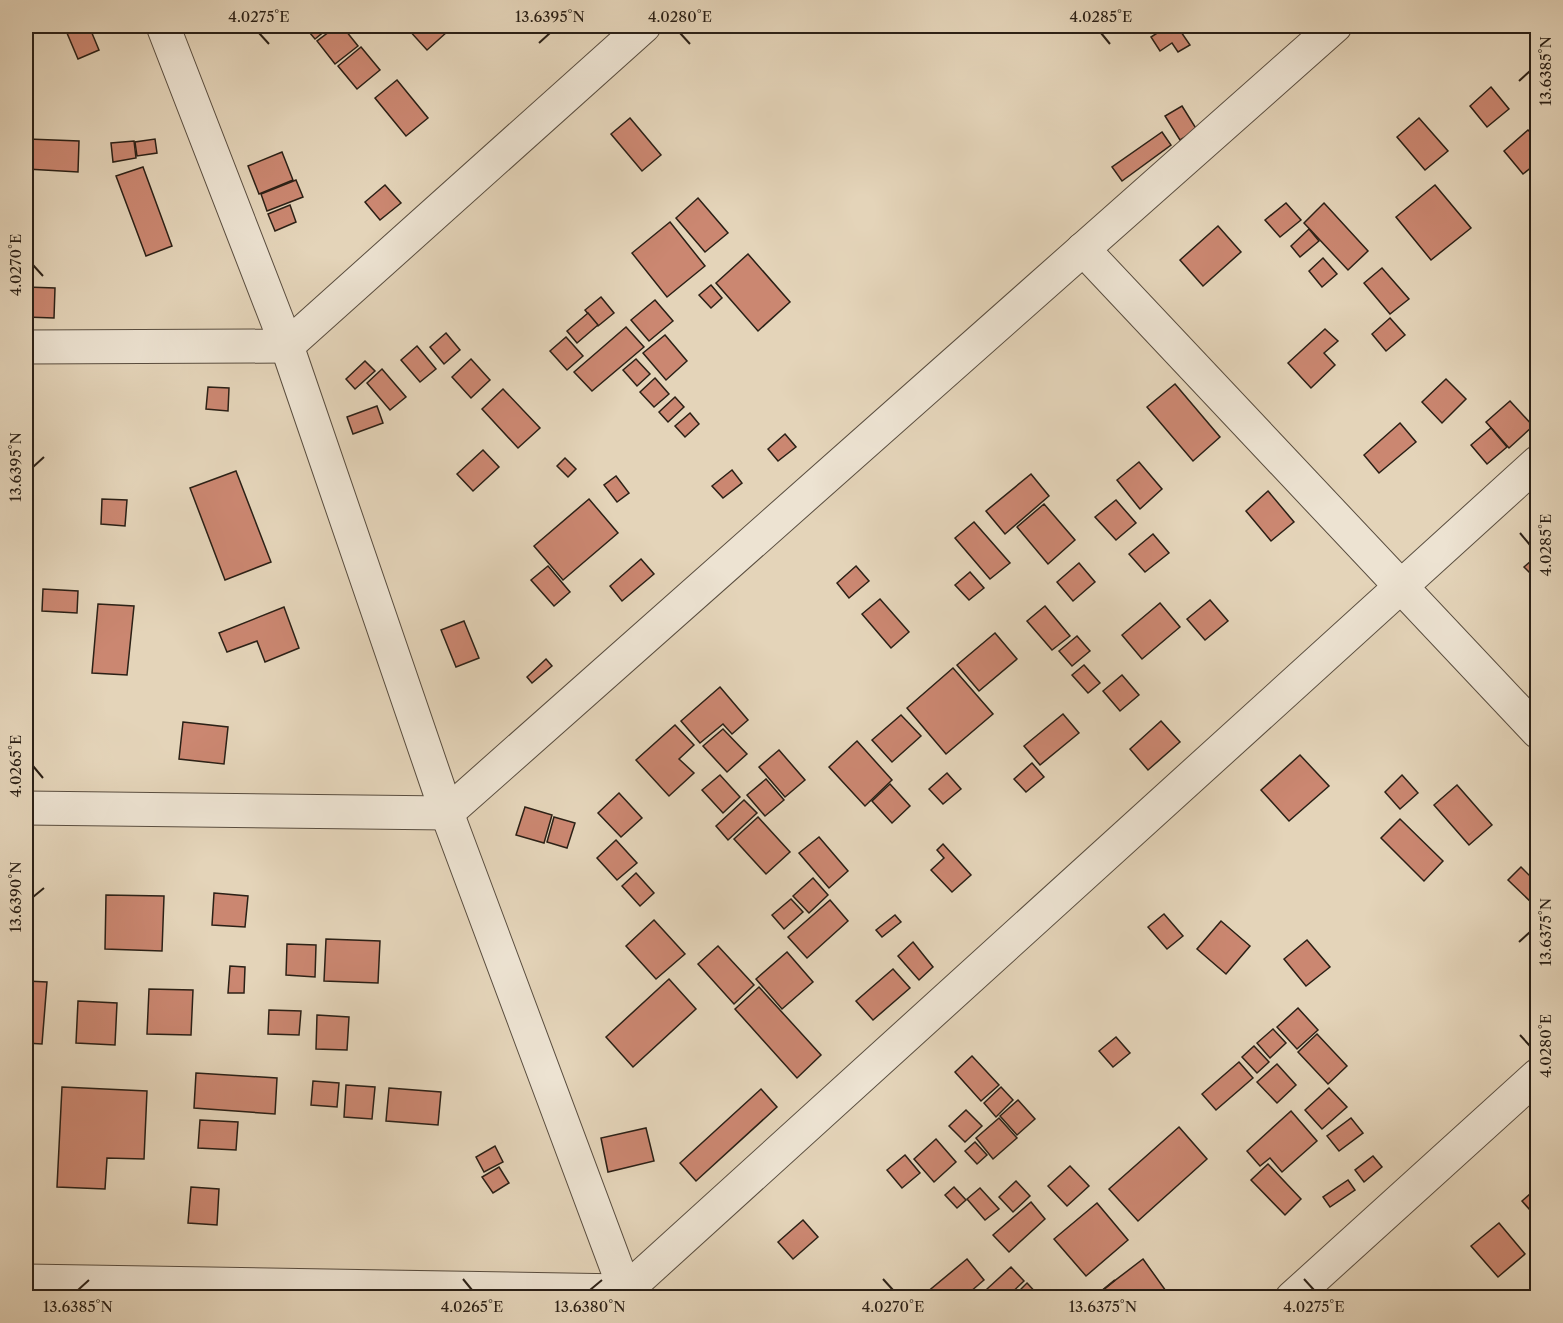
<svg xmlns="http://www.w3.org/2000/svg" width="1563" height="1323" viewBox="0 0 1563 1323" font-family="'Libre Caslon Text',serif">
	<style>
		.building { fill: #cb8771; stroke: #2b2016; stroke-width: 1.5 }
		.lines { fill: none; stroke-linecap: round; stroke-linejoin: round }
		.minor-casing { stroke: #594d3f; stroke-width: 35 }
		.minor { stroke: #ede3d2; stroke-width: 33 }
		.ticks { fill: none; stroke: #2b2016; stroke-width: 2 }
		.neatline { fill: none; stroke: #2b2016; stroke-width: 2 }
		.ticks-label { font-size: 15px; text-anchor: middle; fill: #2b2016 }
	</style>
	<rect width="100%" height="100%" fill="#e4d4b9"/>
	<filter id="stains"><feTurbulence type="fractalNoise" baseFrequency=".00333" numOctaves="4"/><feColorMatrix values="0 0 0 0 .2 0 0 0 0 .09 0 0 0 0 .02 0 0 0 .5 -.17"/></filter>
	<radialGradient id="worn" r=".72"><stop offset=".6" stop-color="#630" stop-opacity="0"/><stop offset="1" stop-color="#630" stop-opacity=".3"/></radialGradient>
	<g class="building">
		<polygon points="26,26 51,26 50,33 26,31"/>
		<polygon points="64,26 89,26 99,50 78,59"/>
		<polygon points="304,26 331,26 315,39"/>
		<polygon points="337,26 342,26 358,46 335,64 317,41"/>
		<polygon points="410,26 442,26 447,32 427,50 407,28"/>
		<polygon points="1168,26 1177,26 1190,45 1178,52 1172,43 1160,51 1151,37"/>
		<polygon points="361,47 380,70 357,89 338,66"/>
		<polygon points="397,80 428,118 406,136 375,98"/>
		<polygon points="1491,87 1509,109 1487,127 1470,106"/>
		<polygon points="1182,106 1197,130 1180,140 1165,116"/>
		<polygon points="630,118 661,155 642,171 611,134"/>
		<polygon points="1419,118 1448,151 1425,170 1397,137"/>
		<polygon points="1528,130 1538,140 1538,162 1523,174 1504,151"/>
		<polygon points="1162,132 1171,145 1122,181 1112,167"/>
		<polygon points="28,139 79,141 78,172 27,169"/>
		<polygon points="155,139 157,153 137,156 135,142"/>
		<polygon points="134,141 136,158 113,162 111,143"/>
		<polygon points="282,152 293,180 259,194 248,166"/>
		<polygon points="143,167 172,246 146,256 116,176"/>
		<polygon points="296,180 303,197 267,211 261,194"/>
		<polygon points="385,185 401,203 380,220 365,202"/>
		<polygon points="1435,185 1471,228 1431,260 1396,217"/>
		<polygon points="698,198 728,233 705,252 676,218"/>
		<polygon points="1286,203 1301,220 1280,237 1265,220"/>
		<polygon points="1324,203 1368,251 1348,270 1304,223"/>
		<polygon points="290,205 296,222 275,231 268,214"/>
		<polygon points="670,222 705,266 667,297 632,253"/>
		<polygon points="1218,226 1241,252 1203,286 1180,260"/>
		<polygon points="1309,229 1319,241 1300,257 1291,246"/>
		<polygon points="748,254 790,302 758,331 716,283"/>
		<polygon points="1323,258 1337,274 1322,287 1309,271"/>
		<polygon points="1382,268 1409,299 1390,314 1364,283"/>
		<polygon points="711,285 722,298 711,308 699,295"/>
		<polygon points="26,287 55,288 54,318 26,317"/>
		<polygon points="601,297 614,313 598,326 585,310"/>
		<polygon points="655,300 673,321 649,341 631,320"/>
		<polygon points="588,313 598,325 577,343 567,331"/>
		<polygon points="1390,318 1405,335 1386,351 1372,334"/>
		<polygon points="626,327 644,347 592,391 574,372"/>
		<polygon points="1325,329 1338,341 1324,353 1335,365 1311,388 1288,363"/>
		<polygon points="446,333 460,350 444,364 430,347"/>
		<polygon points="665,335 687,361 666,380 643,353"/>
		<polygon points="566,337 583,356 567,370 550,351"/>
		<polygon points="417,346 436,369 420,382 401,360"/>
		<polygon points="471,359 490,380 471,398 452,377"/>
		<polygon points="636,359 650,374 637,386 623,370"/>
		<polygon points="365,361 375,371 355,389 346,379"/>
		<polygon points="382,369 406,397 390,410 367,383"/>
		<polygon points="655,378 669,394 654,407 640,392"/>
		<polygon points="1446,379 1466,399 1442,423 1422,402"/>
		<polygon points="1175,384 1220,437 1193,461 1147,407"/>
		<polygon points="208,387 229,388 228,411 206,409"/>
		<polygon points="503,389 540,428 518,448 482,409"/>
		<polygon points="675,397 684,407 668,422 659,412"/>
		<polygon points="1510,401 1533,426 1509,448 1486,422"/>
		<polygon points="377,406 383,423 353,434 347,417"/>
		<polygon points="690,413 699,424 685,437 675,426"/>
		<polygon points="1400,423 1416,442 1379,473 1364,455"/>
		<polygon points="1491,428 1507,447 1487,464 1471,445"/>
		<polygon points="785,434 796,447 778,461 768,449"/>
		<polygon points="483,450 499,467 473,491 457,474"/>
		<polygon points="565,458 576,469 568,477 557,466"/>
		<polygon points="1139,462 1162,489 1140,509 1117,480"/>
		<polygon points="732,470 742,483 723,498 712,486"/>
		<polygon points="236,471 271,562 225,580 190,488"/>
		<polygon points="1031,474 1049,496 1005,534 986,511"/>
		<polygon points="616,476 629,493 617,502 604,485"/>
		<polygon points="1268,491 1294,522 1271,541 1246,511"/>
		<polygon points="102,499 127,500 125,526 101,524"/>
		<polygon points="589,499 618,533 563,580 534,546"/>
		<polygon points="1116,500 1136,523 1116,540 1095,517"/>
		<polygon points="1044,504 1075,540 1048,564 1017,527"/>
		<polygon points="26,507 27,507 26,576"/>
		<polygon points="974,522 1010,563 990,579 955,538"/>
		<polygon points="1153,534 1169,553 1145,572 1129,554"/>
		<polygon points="1538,555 1538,581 1524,567"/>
		<polygon points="641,559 654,574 622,601 610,586"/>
		<polygon points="1079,563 1095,582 1073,601 1057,582"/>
		<polygon points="548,566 570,592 554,606 531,580"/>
		<polygon points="856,566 869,581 849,598 837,583"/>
		<polygon points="970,572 984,588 969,600 955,585"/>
		<polygon points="43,589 78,591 77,613 42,611"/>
		<polygon points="880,599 909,632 891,648 862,614"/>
		<polygon points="1210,600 1228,621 1205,640 1187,619"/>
		<polygon points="1160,603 1180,627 1142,659 1122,635"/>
		<polygon points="98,604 134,606 127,675 92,673"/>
		<polygon points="1045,606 1070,636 1052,650 1027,621"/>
		<polygon points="284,607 299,648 265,662 257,641 227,652 219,633"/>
		<polygon points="464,621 479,658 456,667 441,630"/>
		<polygon points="995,633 1017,659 979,691 957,665"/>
		<polygon points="1077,636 1090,651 1072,666 1059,651"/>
		<polygon points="546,659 552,666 532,683 527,677"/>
		<polygon points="1084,665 1100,683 1088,693 1072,675"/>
		<polygon points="953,668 993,714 946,754 907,708"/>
		<polygon points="1122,675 1139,695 1120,711 1103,691"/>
		<polygon points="720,687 748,720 732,734 723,724 700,743 681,721"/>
		<polygon points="1063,714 1079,733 1040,765 1024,746"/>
		<polygon points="901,715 921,736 892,762 872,740"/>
		<polygon points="1161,721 1180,742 1148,770 1130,749"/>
		<polygon points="183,722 228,727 224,764 179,759"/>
		<polygon points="675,725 694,745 679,759 694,773 669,796 636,760"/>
		<polygon points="723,729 747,754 727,772 703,746"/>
		<polygon points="857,741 892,780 865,806 829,767"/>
		<polygon points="779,750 805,780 785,797 759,767"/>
		<polygon points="1300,755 1329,786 1289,821 1261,790"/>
		<polygon points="1032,763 1044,777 1026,792 1014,779"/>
		<polygon points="947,773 961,789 943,804 929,789"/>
		<polygon points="720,775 740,797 723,813 702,790"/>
		<polygon points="1402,775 1418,793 1400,809 1385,792"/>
		<polygon points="766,779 784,800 765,816 747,795"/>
		<polygon points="890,784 910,806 892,823 872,801"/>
		<polygon points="1457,785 1492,825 1469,845 1434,805"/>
		<polygon points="619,793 642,818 621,837 598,813"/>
		<polygon points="744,800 757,813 728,840 716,826"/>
		<polygon points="525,807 552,815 544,843 516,835"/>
		<polygon points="554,817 575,823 567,848 547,842"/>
		<polygon points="758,817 790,852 766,874 734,839"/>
		<polygon points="1400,819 1443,861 1424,881 1381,838"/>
		<polygon points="819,837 848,871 829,888 799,853"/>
		<polygon points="616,840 637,863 617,880 597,858"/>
		<polygon points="943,844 971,875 952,892 931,870 944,858 937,850"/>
		<polygon points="1521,867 1538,884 1538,902 1534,905 1508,880"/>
		<polygon points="636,873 654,893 640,906 622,886"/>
		<polygon points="813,878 828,895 809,913 793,896"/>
		<polygon points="214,893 248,896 245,927 212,925"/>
		<polygon points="106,895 164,896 162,951 105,949"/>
		<polygon points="791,899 803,912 784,929 772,915"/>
		<polygon points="830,900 848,921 807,958 788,937"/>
		<polygon points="1164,914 1183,936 1167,949 1148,927"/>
		<polygon points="895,915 901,922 882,937 876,930"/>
		<polygon points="654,920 685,954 656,979 626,946"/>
		<polygon points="1221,921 1250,946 1226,974 1197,949"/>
		<polygon points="326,939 380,941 378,983 324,981"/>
		<polygon points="1307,940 1330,967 1306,986 1284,959"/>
		<polygon points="913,942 933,967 919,980 898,956"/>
		<polygon points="287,944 316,945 315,977 286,975"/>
		<polygon points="718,946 754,985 734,1004 698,964"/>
		<polygon points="787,952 813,982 782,1009 756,979"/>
		<polygon points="230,966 245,967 244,993 228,993"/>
		<polygon points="893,969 910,988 873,1020 856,1001"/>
		<polygon points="669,979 696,1009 633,1067 606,1037"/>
		<polygon points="26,981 47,982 42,1044 26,1043"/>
		<polygon points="759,987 821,1055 797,1078 735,1009"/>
		<polygon points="149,989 193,990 191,1035 147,1034"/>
		<polygon points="78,1001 117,1003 115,1045 76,1043"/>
		<polygon points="1298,1008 1318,1030 1297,1049 1277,1027"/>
		<polygon points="269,1010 301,1011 299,1035 268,1034"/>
		<polygon points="317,1015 349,1017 347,1050 316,1049"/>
		<polygon points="1273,1029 1286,1043 1270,1058 1257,1043"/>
		<polygon points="1317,1034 1347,1066 1328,1084 1298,1052"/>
		<polygon points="1116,1037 1130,1053 1113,1067 1099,1051"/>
		<polygon points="1254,1046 1269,1062 1257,1073 1242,1057"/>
		<polygon points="972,1056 999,1085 981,1101 955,1072"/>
		<polygon points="1239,1062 1253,1078 1216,1110 1202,1094"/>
		<polygon points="1277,1064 1296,1085 1277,1103 1257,1082"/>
		<polygon points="196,1073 277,1078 275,1114 194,1108"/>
		<polygon points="26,1081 31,1081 30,1102 26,1102"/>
		<polygon points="313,1081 339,1083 337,1107 311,1105"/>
		<polygon points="346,1085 375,1087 372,1119 344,1117"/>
		<polygon points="62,1087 147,1091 144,1159 107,1158 105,1189 57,1187"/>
		<polygon points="1001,1087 1013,1100 996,1117 984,1103"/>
		<polygon points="389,1088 441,1092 438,1125 386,1121"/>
		<polygon points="1329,1088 1347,1107 1322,1129 1305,1110"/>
		<polygon points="761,1089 777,1107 696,1181 680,1163"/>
		<polygon points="1018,1100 1035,1119 1017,1135 1000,1116"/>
		<polygon points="966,1110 982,1126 965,1142 949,1126"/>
		<polygon points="1291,1111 1317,1141 1282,1172 1270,1158 1260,1166 1247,1151"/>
		<polygon points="999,1118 1017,1138 993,1159 976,1138"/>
		<polygon points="1351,1118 1363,1133 1339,1151 1327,1136"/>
		<polygon points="200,1120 238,1122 236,1150 198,1148"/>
		<polygon points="1179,1127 1207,1159 1138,1221 1109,1189"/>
		<polygon points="646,1128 654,1161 608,1172 601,1138"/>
		<polygon points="936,1139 956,1162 934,1182 914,1159"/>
		<polygon points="975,1142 987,1155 977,1164 965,1151"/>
		<polygon points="495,1146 503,1162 484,1172 476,1157"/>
		<polygon points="905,1155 920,1173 902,1188 887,1170"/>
		<polygon points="1373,1156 1382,1167 1364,1182 1355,1170"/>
		<polygon points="1268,1164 1301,1199 1285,1215 1251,1180"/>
		<polygon points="1070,1166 1089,1186 1067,1206 1048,1186"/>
		<polygon points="499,1167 509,1183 493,1193 482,1177"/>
		<polygon points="1348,1180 1355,1190 1330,1207 1323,1197"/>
		<polygon points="1016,1181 1030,1196 1013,1212 999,1197"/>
		<polygon points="191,1187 219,1189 217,1225 188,1223"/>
		<polygon points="954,1187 966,1200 957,1208 945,1195"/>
		<polygon points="1538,1187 1538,1219 1522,1201"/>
		<polygon points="980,1188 999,1209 985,1220 967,1199"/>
		<polygon points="1031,1202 1045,1219 1009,1252 993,1235"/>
		<polygon points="1097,1203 1128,1240 1086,1276 1054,1239"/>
		<polygon points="803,1220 818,1237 793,1259 778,1242"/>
		<polygon points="1499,1223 1525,1254 1498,1277 1471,1246"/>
		<polygon points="967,1259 984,1280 963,1298 920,1298"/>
		<polygon points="1143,1259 1171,1298 1098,1298 1096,1295"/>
		<polygon points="1011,1267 1024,1281 1006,1298 995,1298 987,1289"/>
		<polygon points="1027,1283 1041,1298 1012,1298"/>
	</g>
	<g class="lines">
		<defs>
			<g id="minor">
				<polyline points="163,26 287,346 447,813 628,1298"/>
				<polyline points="1083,249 1538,732"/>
				<polyline points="26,347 287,346 644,26"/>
				<polyline points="26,808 447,813 1335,26"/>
				<polyline points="26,1281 625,1291 1538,462"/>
				<polyline points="1292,1298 1538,1075"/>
			</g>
		</defs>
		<use href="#minor" class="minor-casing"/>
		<use href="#minor" class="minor"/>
	</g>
	<path class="ticks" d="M259,33L269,44M680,33L690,44M1101,33L1110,44M539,43L550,33M1519,81L1530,71M33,265L43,276M33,467L44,457M1520,533L1530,545M33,766L43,778M33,897L44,888M1519,942L1530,932M1520,1035L1530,1046M463,1279L472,1290M883,1279L893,1290M1304,1279L1314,1290M78,1290L89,1280M590,1290L602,1280M1103,1290L1115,1280"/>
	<rect width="1563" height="1323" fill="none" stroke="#e4d4b9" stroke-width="66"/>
	<rect x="33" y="33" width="1497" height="1257" class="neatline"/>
	<g class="ticks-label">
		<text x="259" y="22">4.0275°E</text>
		<text x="550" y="22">13.6395°N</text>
		<text x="680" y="22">4.0280°E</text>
		<text x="1101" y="22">4.0285°E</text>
		<text transform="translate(1546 71) rotate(-90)" y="5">13.6385°N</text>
		<text transform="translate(16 265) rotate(-90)" y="5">4.0270°E</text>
		<text transform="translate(16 467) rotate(-90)" y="5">13.6395°N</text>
		<text transform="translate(1546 545) rotate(-90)" y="5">4.0285°E</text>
		<text transform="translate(16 766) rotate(-90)" y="5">4.0265°E</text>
		<text transform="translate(16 897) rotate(-90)" y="5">13.6390°N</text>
		<text transform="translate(1546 932) rotate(-90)" y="5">13.6375°N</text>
		<text transform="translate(1546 1046) rotate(-90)" y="5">4.0280°E</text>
		<text x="78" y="1312">13.6385°N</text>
		<text x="472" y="1312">4.0265°E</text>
		<text x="590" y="1312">13.6380°N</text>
		<text x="893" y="1312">4.0270°E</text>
		<text x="1103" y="1312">13.6375°N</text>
		<text x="1314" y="1312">4.0275°E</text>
	</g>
	<rect width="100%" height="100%" filter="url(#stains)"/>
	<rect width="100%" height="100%" fill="url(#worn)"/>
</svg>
